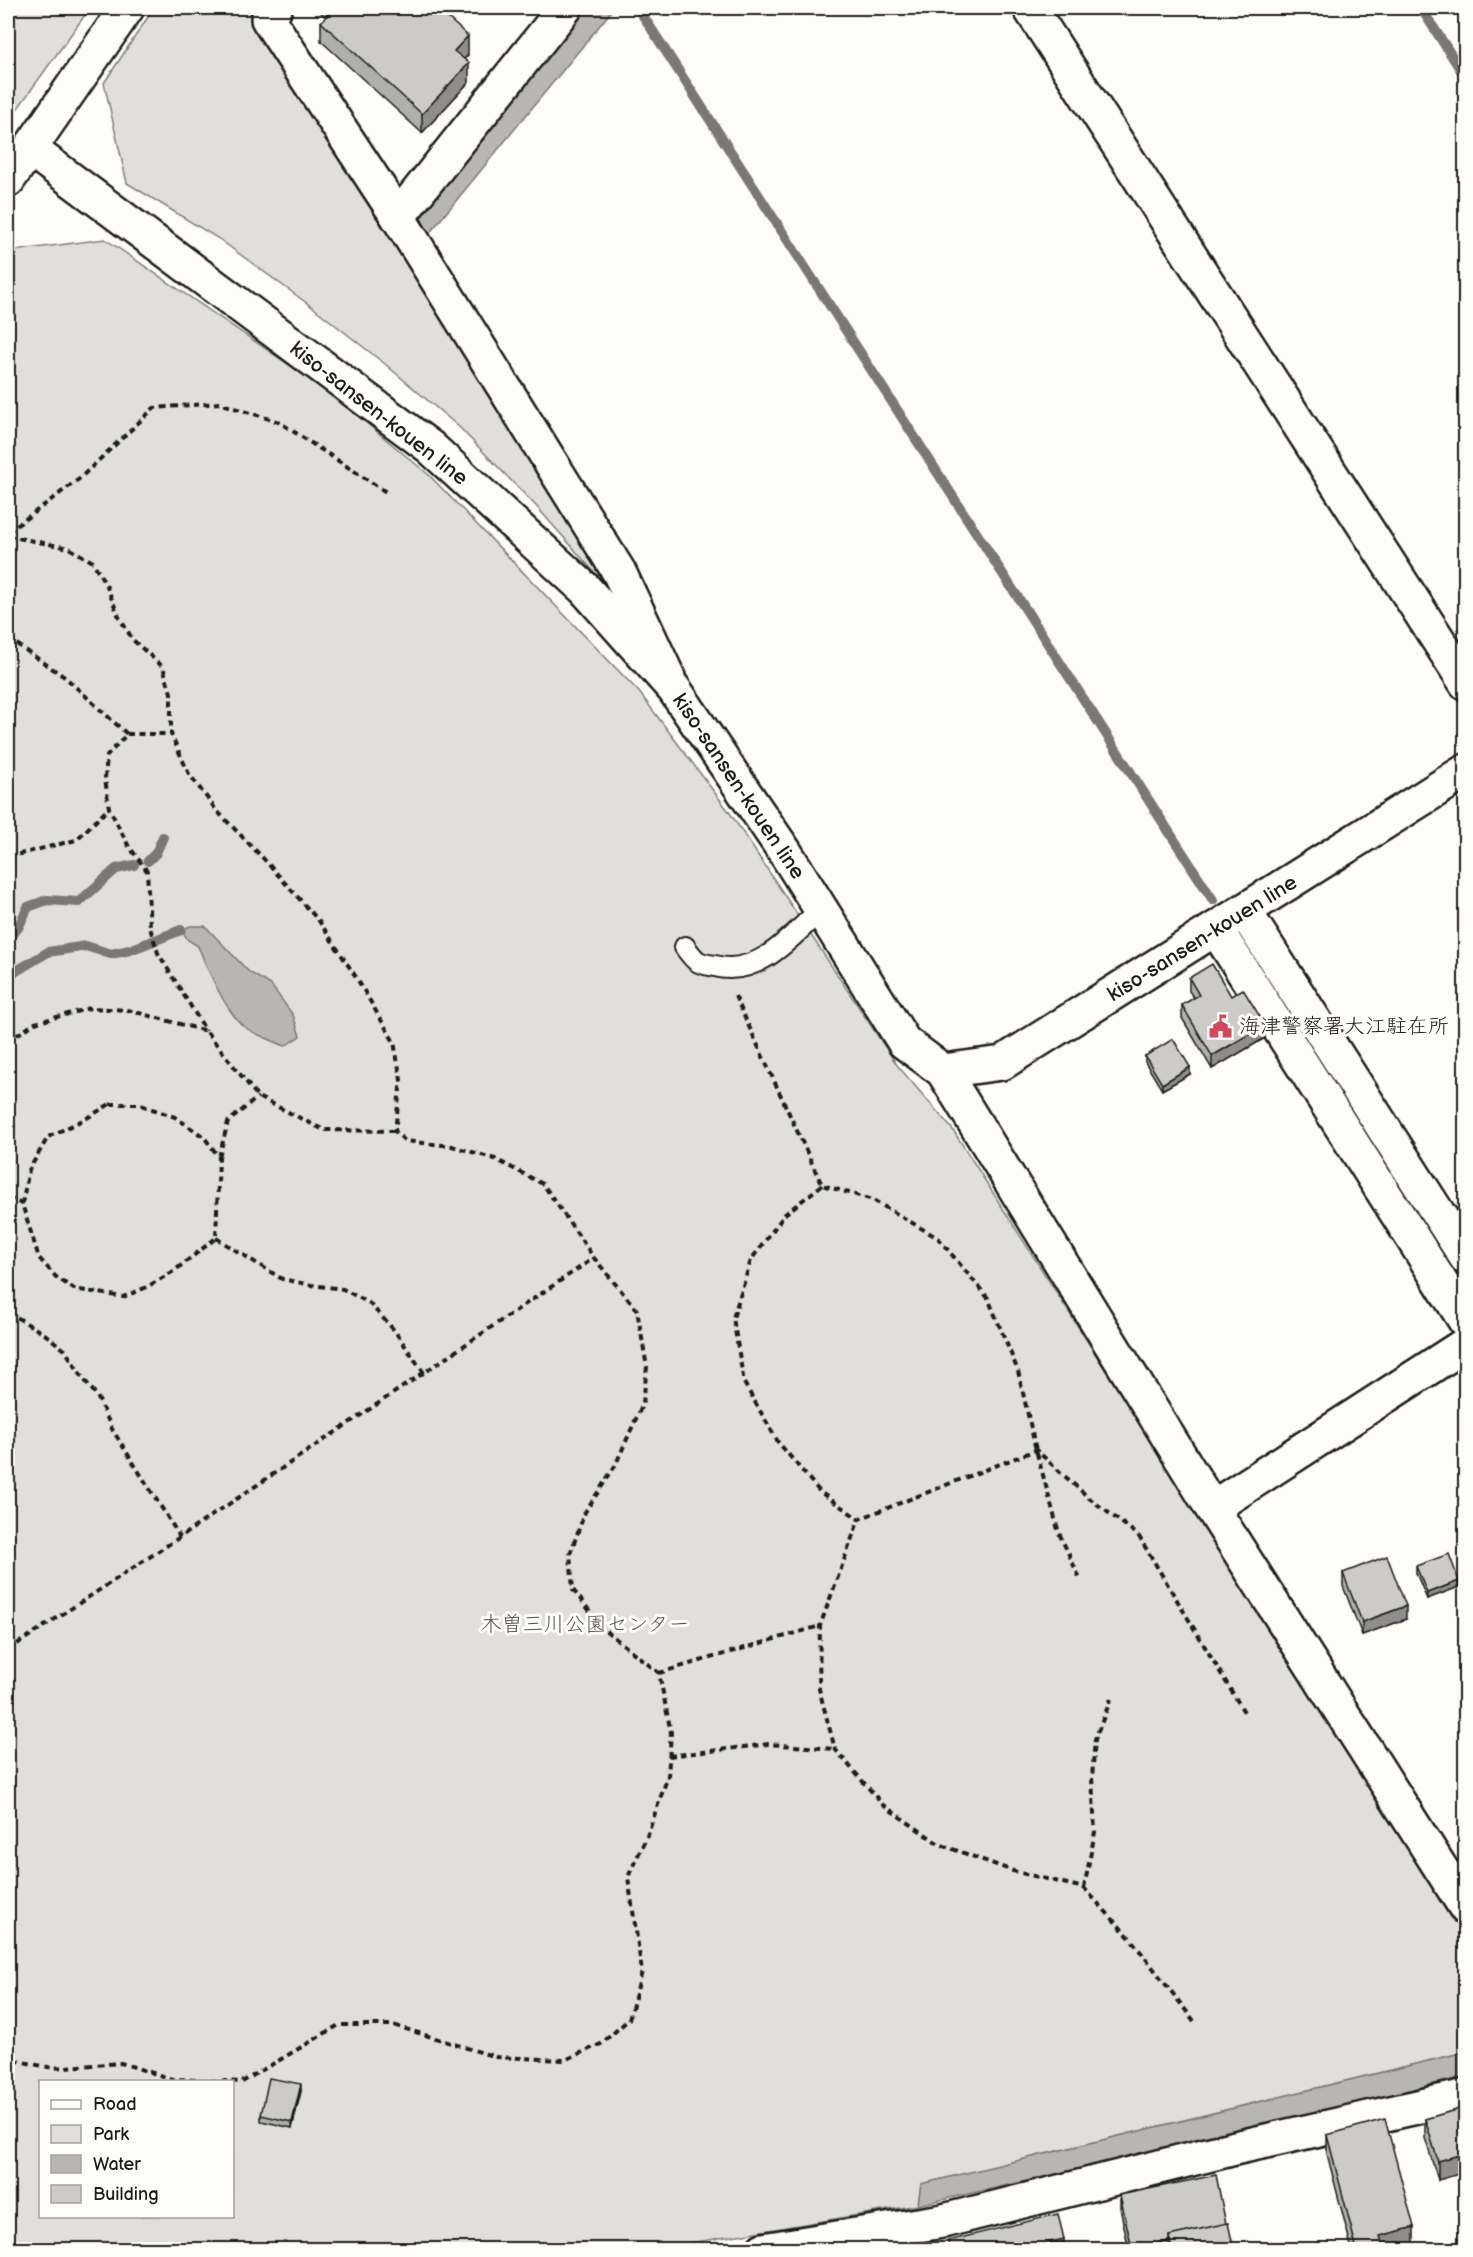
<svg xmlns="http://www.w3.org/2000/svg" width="1473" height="2257" viewBox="0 0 1473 2257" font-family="'Balsamiq Sans','Klee One',sans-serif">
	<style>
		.green { fill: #e0dfdb; stroke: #7e7e7c; stroke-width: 1.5; fill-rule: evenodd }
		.water { fill: #b7b6b2; stroke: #797876; stroke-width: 1.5 }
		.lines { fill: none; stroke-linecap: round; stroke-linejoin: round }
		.stream { stroke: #797876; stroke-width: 10 }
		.service-casing { stroke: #1c1c1c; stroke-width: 24 }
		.minor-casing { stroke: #1c1c1c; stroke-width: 38 }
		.tertiary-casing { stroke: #1c1c1c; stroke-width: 38 }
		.secondary-casing { stroke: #1c1c1c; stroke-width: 38 }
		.path { stroke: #1c1c1c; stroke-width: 4; stroke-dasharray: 6 4.5; stroke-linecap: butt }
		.service { stroke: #fdfcf7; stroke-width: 20 }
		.minor { stroke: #fdfcf7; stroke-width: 33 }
		.tertiary { stroke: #fdfcf7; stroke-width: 33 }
		.secondary { stroke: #fdfcf7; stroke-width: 33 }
		.wall { fill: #afafac; stroke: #1c1c1c; stroke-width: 1.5 }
		.shaded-wall { fill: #8f8e8c; stroke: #1c1c1c; stroke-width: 1.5 }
		.building { fill: #cccbc8; stroke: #1c1c1c; stroke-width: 1.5 }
		.labels { text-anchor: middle; stroke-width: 6; stroke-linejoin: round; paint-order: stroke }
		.street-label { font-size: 21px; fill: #1c1c1c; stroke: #fdfcf7 }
		.poi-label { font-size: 21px; fill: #1c1c1c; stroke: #fdfcf7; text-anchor: start }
		.park-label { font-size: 21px; fill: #575655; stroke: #fdfcf7 }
	</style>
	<rect width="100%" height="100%" fill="#fdfcf7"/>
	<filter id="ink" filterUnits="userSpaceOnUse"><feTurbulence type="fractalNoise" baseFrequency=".0167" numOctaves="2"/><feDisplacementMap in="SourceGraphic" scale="12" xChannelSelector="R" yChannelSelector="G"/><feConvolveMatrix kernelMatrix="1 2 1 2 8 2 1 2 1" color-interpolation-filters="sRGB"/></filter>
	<g filter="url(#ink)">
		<g class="green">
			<polygon points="8,8 90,8 8,122"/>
			<polygon points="154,8 261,8 252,21 385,231 442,309 610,577 603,582 536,506 459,427 385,364 315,309 219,239 127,183 104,83"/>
			<path d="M105,239L330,393L429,475L639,692L730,813L897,1065L953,1130L1465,1936V2052L921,2184L918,2205L654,2249H8V259L13,251ZM40,2082H232V2216H40Z"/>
		</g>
		<g class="water">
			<polygon points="585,8 614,8 428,235 420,214"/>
			<path d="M190,926H205L249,972L271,985L293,1015L300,1036L285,1046C272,1040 258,1036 246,1028C227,1015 206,967 198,946L188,940L181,930Z"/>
			<polygon points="1465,2052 1465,2076 1233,2135 918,2205 921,2184"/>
		</g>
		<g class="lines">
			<g class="stream">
				<polyline points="638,8 1213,900"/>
				<polyline points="1421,8 1466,78"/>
				<polyline points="148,861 156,853 163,837"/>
				<polyline points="8,938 18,928 28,907 47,900 79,902 116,869 134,865"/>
				<polyline points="8,976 48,952 86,946 111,954 130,950 181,930"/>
			</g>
			<defs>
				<path id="service" d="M685,947C688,951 692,957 697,961C701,964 709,965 715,966C758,978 793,935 821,909"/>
				<g id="minor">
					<polyline points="275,8 268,19 398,217"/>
					<polyline points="565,8 398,217 619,572 668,677"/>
					<polyline points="1030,8 1466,683"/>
					<polyline points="1245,912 1466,1257"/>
					<polyline points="1216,929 1466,1322"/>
					<polyline points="1212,1508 1466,1344"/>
					<polyline points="763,2250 943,2221 1235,2148 1466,2096"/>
				</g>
				<polyline id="tertiary" points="943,1071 1212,1508 1466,1908"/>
				<g id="secondary">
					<polyline points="30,149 430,447 585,589 674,689 785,852 904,1042 943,1071 1002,1063 1466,771"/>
					<polyline points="8,180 127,8"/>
				</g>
			</defs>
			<use href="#service" class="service-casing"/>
			<use href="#minor" class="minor-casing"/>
			<use href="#tertiary" class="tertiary-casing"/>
			<use href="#secondary" class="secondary-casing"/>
			<g class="path">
				<polyline points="8,532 79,479 154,408 219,403 279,422 386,492"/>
				<polyline points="8,536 69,548 93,562 107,587 119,617 133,640 163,667 171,693 171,734 189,774 217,811 262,857 319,921 356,977 394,1042 401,1080 395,1131 405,1141 452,1146 495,1159 543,1184 594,1258 637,1310 647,1367 643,1403 615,1466 585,1512 570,1554 573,1590 605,1630 659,1673 671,1733 668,1776 647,1836 628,1877 642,1972 629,2019 601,2044 565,2060 496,2057 393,2025 339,2025 242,2082 172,2079 121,2063 53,2068 8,2059"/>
				<polyline points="8,638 66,678 127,734 107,756 105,778 109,808 128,845 147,871 150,928 158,953 206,1031"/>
				<polyline points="127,734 171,734"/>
				<polyline points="8,857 76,840 109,808"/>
				<polyline points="735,996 822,1185 873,1200 938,1238 988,1298 1018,1371 1036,1450 1059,1533 1081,1581"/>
				<polyline points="8,1041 35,1023 90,1008 128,1010 206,1031 258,1097 324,1130 395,1131"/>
				<polygon points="110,1104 138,1104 175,1117 204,1137 219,1157 216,1238 174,1271 147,1287 123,1297 74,1289 56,1277 39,1258 22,1204 29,1170 48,1137 87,1118"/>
				<polyline points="219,1157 228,1122 258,1097"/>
				<polyline points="822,1185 785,1214 751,1260 733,1318 744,1383 778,1442 820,1492 859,1519"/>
				<polyline points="8,1198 22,1204"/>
				<polyline points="216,1238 282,1279 311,1285 343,1289 369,1303 394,1330 424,1373"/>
				<polyline points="8,1312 46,1335 65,1350 83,1378 97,1396 112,1429 180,1537"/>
				<polyline points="8,1650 180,1537 594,1258"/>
				<polyline points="659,1673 820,1626"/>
				<polyline points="669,1756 768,1744 835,1749"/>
				<polyline points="1084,1888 1095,1832 1092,1778 1095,1739 1111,1699"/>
				<polyline points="1194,2021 1130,1938 1084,1888 1013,1871 939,1844 883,1805 835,1749 819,1689 820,1626 859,1519 1036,1450 1089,1498 1138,1535 1244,1712"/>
			</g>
			<use href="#service" class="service"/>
			<use href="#minor" class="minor"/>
			<use href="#tertiary" class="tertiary"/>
			<use href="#secondary" class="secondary"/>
		</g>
		<g class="wall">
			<polygon points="319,8 437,8 468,55 464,59 469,82 422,133 321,41 321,22 326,17 319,11"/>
			<polygon points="1189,978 1231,996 1265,1038 1212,1069 1182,1018 1182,1005 1194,998 1189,991"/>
			<polygon points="1145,1056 1190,1074 1162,1090 1145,1062"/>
			<polygon points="1466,1496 1466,1517 1460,1504 1460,1498"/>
			<polygon points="1416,1566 1459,1587 1427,1599 1416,1573"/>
			<polygon points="1343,1573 1406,1619 1362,1635 1343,1586"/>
			<polygon points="301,2091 292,2128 261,2121 261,2115"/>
			<polygon points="1466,2107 1438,2180 1425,2138 1425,2119"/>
			<polygon points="1327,2135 1414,2246 1401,2250 1352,2250 1327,2154"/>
			<polygon points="1120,2195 1226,2224 1234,2250 1129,2250 1120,2208"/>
		</g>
		<g class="shaded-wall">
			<polygon points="468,36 468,55 454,70 454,51"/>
			<polygon points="469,63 469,82 422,133 422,114"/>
			<polygon points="1265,1025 1265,1038 1212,1069 1212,1056"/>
			<polygon points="1190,1067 1190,1074 1162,1090 1162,1084"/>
			<polygon points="1459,1581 1459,1587 1427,1599 1427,1593"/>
			<polygon points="1406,1606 1406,1619 1362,1635 1362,1622"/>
			<polygon points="301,2084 301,2091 292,2128 292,2122"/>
			<polygon points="1466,2153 1466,2172 1438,2180 1438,2161"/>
			<polygon points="1414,2227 1414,2246 1401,2250 1369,2250 1380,2236"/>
			<polygon points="1064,2239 1064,2250 1046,2250 1046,2243"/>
			<polygon points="1169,2241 1169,2250 1132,2250 1132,2249"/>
		</g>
		<g class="building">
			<polygon points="335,8 437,8 468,36 454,51 469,63 422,114 321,22"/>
			<polygon points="1212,964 1231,996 1243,989 1265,1025 1212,1056 1182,1005 1199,995 1189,978"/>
			<polygon points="1173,1039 1190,1067 1162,1084 1145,1056"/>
			<polygon points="1466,1496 1466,1511 1460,1498"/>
			<polygon points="1449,1554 1459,1581 1427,1593 1416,1566"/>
			<polygon points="1387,1556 1406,1606 1362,1622 1343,1573"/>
			<polygon points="269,2078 301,2084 292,2122 261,2115"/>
			<polygon points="1466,2107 1466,2153 1438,2161 1425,2119"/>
			<polygon points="1385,2119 1414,2227 1380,2236 1383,2246 1369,2250 1357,2250 1327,2135"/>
			<polygon points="1216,2175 1226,2224 1169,2236 1169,2241 1132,2249 1120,2195"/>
			<polygon points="1058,2214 1064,2239 1046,2243 1047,2250 950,2250 948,2241"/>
			<polygon points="1228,2223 1234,2250 1172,2250 1169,2236"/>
		</g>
	</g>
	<defs>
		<symbol id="civic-bare" viewBox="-9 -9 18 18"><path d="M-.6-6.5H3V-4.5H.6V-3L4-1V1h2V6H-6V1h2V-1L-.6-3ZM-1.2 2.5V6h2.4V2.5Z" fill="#d1495b" stroke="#fdfcf7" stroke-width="2.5" paint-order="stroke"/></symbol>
	</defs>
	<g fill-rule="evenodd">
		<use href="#civic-bare" x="1204" y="1010" width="33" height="33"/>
	</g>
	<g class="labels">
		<g class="street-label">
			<text transform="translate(379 413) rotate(38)" y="7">kiso-sansen-kouen line</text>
			<text transform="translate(739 786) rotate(56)" y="7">kiso-sansen-kouen line</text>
			<text transform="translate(1202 938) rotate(-32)" y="7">kiso-sansen-kouen line</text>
		</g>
		<g class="poi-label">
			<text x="1239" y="1033">海津警察署大江駐在所</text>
		</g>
		<g class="park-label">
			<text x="585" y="1631">木曽三川公園センター</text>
		</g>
	</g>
	<rect width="1473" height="2257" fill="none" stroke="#fdfcf7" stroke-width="30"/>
	<rect x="15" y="15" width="1443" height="2227" fill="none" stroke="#1c1c1c" stroke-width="2" filter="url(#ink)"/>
	<rect x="39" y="2080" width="195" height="138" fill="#fdfcf7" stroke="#a3a29f" stroke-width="1.5"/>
	<rect x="51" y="2100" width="30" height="9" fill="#fdfcf7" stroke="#a3a29f" stroke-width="1.5"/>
	<text x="93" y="2110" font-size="18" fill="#1c1c1c">Road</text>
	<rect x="51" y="2125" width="30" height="18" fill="#e0dfdb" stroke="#a3a29f" stroke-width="1.5"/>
	<text x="93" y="2140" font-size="18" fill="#1c1c1c">Park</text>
	<rect x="51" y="2155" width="30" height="18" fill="#b7b6b2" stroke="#a3a29f" stroke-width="1.5"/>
	<text x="93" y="2170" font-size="18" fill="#1c1c1c">Water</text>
	<rect x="51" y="2185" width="30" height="18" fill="#cccbc8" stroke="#a3a29f" stroke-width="1.5"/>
	<text x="93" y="2200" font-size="18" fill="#1c1c1c">Building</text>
</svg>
